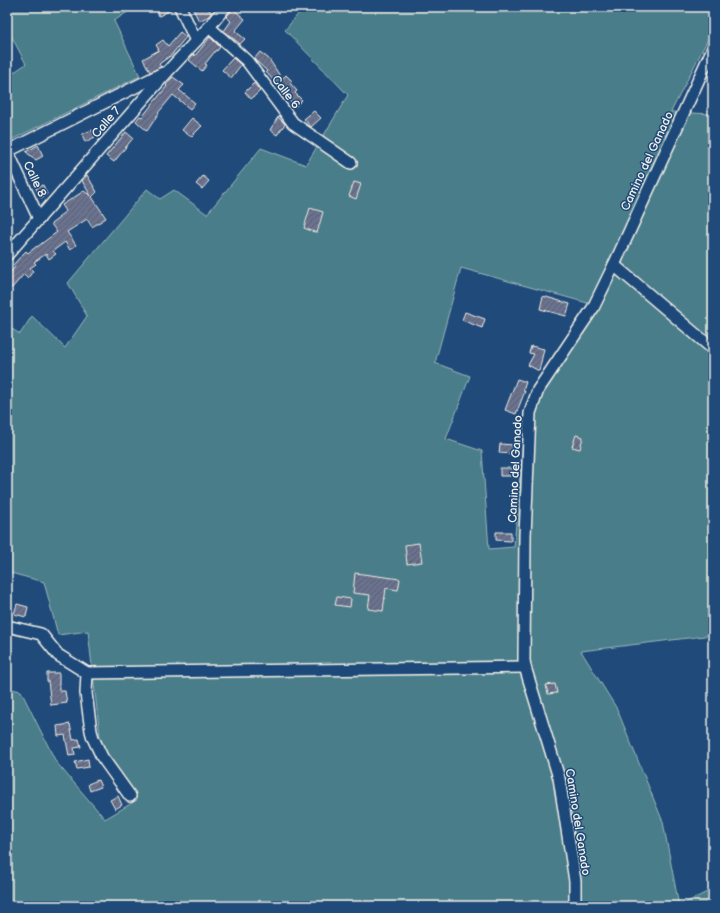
<svg xmlns="http://www.w3.org/2000/svg" width="720" height="913" viewBox="0 0 720 913" font-family="'Balsamiq Sans',sans-serif">
	<style>
		.garden { fill: #487d8a; stroke: #9eb7b9; fill-rule: evenodd }
		.building { fill: url(#building-hatch); stroke: #f4f1e8 }
		.lines { fill: none; stroke-linecap: round; stroke-linejoin: round }
		.minor-casing { stroke: #f4f1e8; stroke-width: 14 }
		.minor { stroke: #1f4a7a; stroke-width: 11 }
		.labels { text-anchor: middle; stroke-width: 3; stroke-linejoin: round; paint-order: stroke }
		.street-label { font-size: 12px; fill: #f4f1e8; stroke: #1f4a7a }
	</style>
	<defs>
		<pattern id="building-hatch" width="6" height="6" patternUnits="userSpaceOnUse"><rect width="6" height="6" fill="#6b728f"/><path d="M-1 1l2-2M0 6l6-6M5 7l2-2" fill="none" stroke="#5a5d6a"/></pattern>
	</defs>
	<rect width="100%" height="100%" fill="#1f4a7a"/>
	<filter id="ink" filterUnits="userSpaceOnUse"><feTurbulence type="fractalNoise" baseFrequency=".025" numOctaves="2"/><feDisplacementMap in="SourceGraphic" scale="8" xChannelSelector="R" yChannelSelector="G"/><feConvolveMatrix kernelMatrix="1 2 1 2 8 2 1 2 1" color-interpolation-filters="sRGB"/></filter>
	<g filter="url(#ink)">
		<g class="garden">
			<polygon points="7,7 135,7 114,21 140,76 11,140 7,131 7,77 26,64 7,28"/>
			<path d="M304,7H713V29L671,112L713,114V635L581,651L617,709L663,822L679,906L713,889V906H7V688L21,691L56,762L105,819L137,800L101,745L88,631L58,635L44,582L7,572V326L20,334L32,316L65,348L87,316L68,283L147,189L160,199L174,190L207,214L261,148L306,165L348,95L285,30ZM461,268L591,304L562,345L526,403L514,547L489,549L482,451L446,439L470,376L435,363Z"/>
		</g>
		<g class="building">
			<polygon points="155,7 173,7 173,9 159,16"/>
			<polygon points="192,7 208,7 211,13 209,16 199,21"/>
			<polygon points="233,9 245,19 235,31 245,39 240,44 224,31 231,21 226,17"/>
			<polygon points="180,32 186,37 173,53 173,54 159,64 161,67 150,72 143,59 159,50 156,45 163,40 168,46"/>
			<polygon points="210,37 220,47 217,51 216,50 205,64 207,65 202,71 189,60 193,54 195,56"/>
			<polygon points="260,52 269,59 282,79 286,75 292,81 290,83 297,91 295,93 302,100 295,107 283,94 285,93 266,72 267,71 254,59"/>
			<polygon points="233,58 241,65 231,78 222,70"/>
			<polygon points="173,77 184,85 179,90 195,103 190,109 173,95 158,113 159,113 147,131 136,121 140,116 142,117 167,86 166,85"/>
			<polygon points="254,83 260,91 251,99 245,92"/>
			<polygon points="314,111 321,118 311,127 304,119"/>
			<polygon points="278,117 285,124 277,135 270,130"/>
			<polygon points="192,118 202,126 191,137 182,130"/>
			<polygon points="92,130 95,137 85,142 82,134"/>
			<polygon points="126,132 133,138 114,162 106,156"/>
			<polygon points="38,145 43,156 36,160 26,152"/>
			<polygon points="87,175 97,192 92,197 106,218 92,227 87,219 67,232 76,245 70,250 65,242 53,251 56,254 49,259 46,254 34,262 36,264 30,268 33,271 28,278 24,274 12,288 7,284 7,276 15,267 13,265 23,254 26,251 28,253 37,246 37,247 57,232 51,224 59,218 58,217 66,211 62,205 84,191 91,196 82,181"/>
			<polygon points="203,176 209,181 202,189 196,184"/>
			<polygon points="354,182 361,184 356,199 349,196"/>
			<polygon points="43,185 47,194 41,198 36,188"/>
			<polygon points="310,208 323,212 317,233 304,228"/>
			<polygon points="543,296 570,304 566,316 540,309"/>
			<polygon points="465,312 485,319 482,328 462,320"/>
			<polygon points="531,346 544,349 539,371 528,365 534,354 529,353"/>
			<polygon points="517,379 526,382 523,391 525,391 516,414 505,410"/>
			<polygon points="576,435 583,437 580,449 572,447"/>
			<polygon points="500,444 514,445 513,454 499,453"/>
			<polygon points="500,468 513,468 512,476 500,476"/>
			<polygon points="496,532 511,532 511,541 496,540"/>
			<polygon points="419,543 422,562 407,564 405,545"/>
			<polygon points="355,573 400,579 398,590 386,588 383,611 368,609 370,595 353,593"/>
			<polygon points="337,597 351,599 350,607 335,605"/>
			<polygon points="17,604 28,607 26,617 14,614"/>
			<polygon points="47,673 59,673 59,691 65,691 67,703 51,705 48,681 47,681"/>
			<polygon points="555,684 557,693 548,694 546,685"/>
			<polygon points="70,724 73,740 79,739 81,747 74,748 75,755 69,756 65,735 58,736 57,726"/>
			<polygon points="88,759 89,767 77,769 75,762"/>
			<polygon points="98,780 101,787 90,791 88,784"/>
			<polygon points="118,796 122,805 115,809 110,800"/>
		</g>
		<g class="lines">
			<defs>
				<g id="minor">
					<polyline points="180,7 196,41"/>
					<polyline points="209,27 247,61 293,123 351,163"/>
					<polyline points="7,150 39,219"/>
					<polyline points="8,151 163,73"/>
					<polyline points="7,255 169,70 209,27 225,7"/>
					<polyline points="614,265 713,349"/>
					<polyline points="7,626 41,634 58,655 87,673 525,667"/>
					<polyline points="87,673 86,693 91,731 93,738 102,757 130,796"/>
					<polyline points="575,906 575,881 559,778 525,667 524,660 525,536 530,413 538,390 593,308 614,265 713,48"/>
				</g>
			</defs>
			<use href="#minor" class="minor-casing"/>
			<use href="#minor" class="minor"/>
		</g>
	</g>
	<g class="labels">
		<g class="street-label">
			<text transform="translate(286 92) rotate(53)" y="4">Calle 6</text>
			<text transform="translate(106 122) rotate(-49)" y="4">Calle 7</text>
			<text transform="translate(647 161) rotate(-65)" y="4">Camino del Ganado</text>
			<text transform="translate(35 179) rotate(65)" y="4">Calle 8</text>
			<text transform="translate(515 469) rotate(-87)" y="4">Camino del Ganado</text>
			<text transform="translate(578 822) rotate(81)" y="4">Camino del Ganado</text>
		</g>
	</g>
	<rect width="720" height="913" fill="none" stroke="#1f4a7a" stroke-width="24"/>
	<rect x="12" y="12" width="696" height="889" fill="none" stroke="#f4f1e8" stroke-width="1.5" filter="url(#ink)"/>
</svg>
